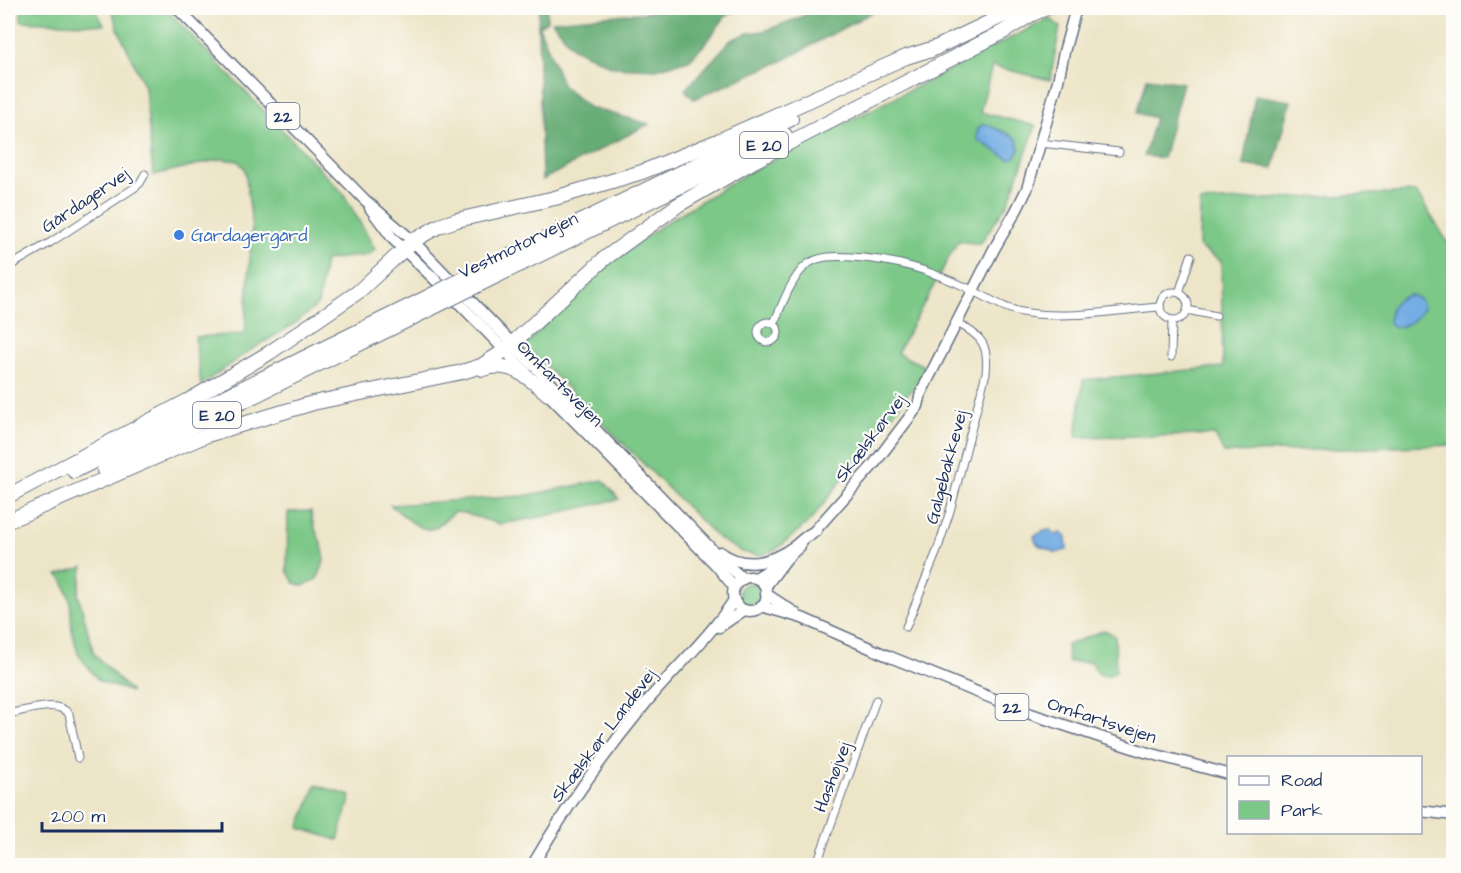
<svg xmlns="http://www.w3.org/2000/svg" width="1461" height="873" viewBox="0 0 1461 873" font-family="'Architects Daughter',sans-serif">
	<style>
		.green { fill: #7cc887; stroke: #4c7c72; stroke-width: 1.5 }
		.forest { fill: #65ac74; stroke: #406e69; stroke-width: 1.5 }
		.water { fill: #74aee4; stroke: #486ea1; stroke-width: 1.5 }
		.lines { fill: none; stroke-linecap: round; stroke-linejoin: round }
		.street-casing { stroke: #646f83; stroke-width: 9 }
		.secondary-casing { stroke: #646f83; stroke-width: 13 }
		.primary-casing { stroke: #646f83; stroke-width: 13 }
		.highway-casing { stroke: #646f83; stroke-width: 16 }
		.street { stroke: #fff; stroke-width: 7 }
		.secondary { stroke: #fff; stroke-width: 10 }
		.primary { stroke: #fff; stroke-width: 10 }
		.highway { stroke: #fff; stroke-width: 14 }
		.highway-bridge-casing { stroke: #646f83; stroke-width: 16; stroke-linecap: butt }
		.highway-bridge { stroke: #fff; stroke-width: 14 }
		.shop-dot { fill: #3f7fe0; stroke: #fdfcf7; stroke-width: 2 }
		.labels { text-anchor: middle; stroke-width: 4.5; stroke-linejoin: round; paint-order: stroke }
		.shield { fill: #fdfcf7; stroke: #5f6c8c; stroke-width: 1.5 }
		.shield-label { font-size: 16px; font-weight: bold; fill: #1b2f5e }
		.street-label { font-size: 18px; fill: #1b2f5e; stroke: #fdfcf7 }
		.shop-label { font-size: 18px; fill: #366cbe; stroke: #fdfcf7; text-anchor: start }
	</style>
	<rect width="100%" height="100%" fill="#fdfcf7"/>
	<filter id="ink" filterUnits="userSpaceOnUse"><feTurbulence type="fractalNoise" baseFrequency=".0167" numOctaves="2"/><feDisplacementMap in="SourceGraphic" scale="12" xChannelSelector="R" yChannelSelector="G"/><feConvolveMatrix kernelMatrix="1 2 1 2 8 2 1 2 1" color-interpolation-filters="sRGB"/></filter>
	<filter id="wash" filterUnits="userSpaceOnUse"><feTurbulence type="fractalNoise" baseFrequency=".008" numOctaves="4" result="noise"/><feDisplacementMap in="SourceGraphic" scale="24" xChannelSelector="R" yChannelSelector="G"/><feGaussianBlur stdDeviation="1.35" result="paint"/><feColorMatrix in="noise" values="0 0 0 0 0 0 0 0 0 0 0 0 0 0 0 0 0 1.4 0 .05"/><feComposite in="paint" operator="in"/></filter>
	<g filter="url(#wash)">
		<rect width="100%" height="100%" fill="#ede5c8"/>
		<g class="green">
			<polygon points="21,8 95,8 104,25 21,21"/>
			<polygon points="111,8 165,8 343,193 375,249 368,255 325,260 318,304 296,323 249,351 201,385 195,337 245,334 252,226 245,169 238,161 221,159 153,175 145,87 119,31"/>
			<polygon points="1050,18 1060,27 1050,80 992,66 980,112 1036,126 1008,203 980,244 958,241 897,353 928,368 811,520 777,549 759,556 742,552 719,539 525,346 571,297 621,255 668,221 746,174"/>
			<polygon points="1416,192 1453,251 1453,445 1224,453 1215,435 1076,437 1083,380 1223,367 1221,261 1199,247 1200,202"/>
			<path d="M603,480L619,499L536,518L499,524L464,513L455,512C448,516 439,527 431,529C420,532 400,512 390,505L524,496Z"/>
			<path d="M311,511C312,539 336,549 316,580L303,586L294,583L287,570L288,512Z"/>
			<polygon points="83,567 78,594 94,654 131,692 99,681 78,654 72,631 70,600 63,580 57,575"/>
			<circle cx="750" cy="594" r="11"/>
			<path d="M1105,630L1115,636L1116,672C1103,679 1096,675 1092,662H1068L1067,645Z"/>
			<polygon points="316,785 351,796 338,840 299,828"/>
		</g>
		<g class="forest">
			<polygon points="539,8 547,8 547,21 539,26 563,86 588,107 649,124 542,180 538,25"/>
			<polygon points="690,8 776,8 769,10 739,9 725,17 705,44 689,60 656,69 613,67 573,48 552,21"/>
			<polygon points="819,8 880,8 784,60 694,99 685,90 731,40 748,33 764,31 796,19"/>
			<polygon points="1147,78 1183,83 1163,158 1144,156 1155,118 1137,113"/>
			<polygon points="1255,95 1291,101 1273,169 1243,165"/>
		</g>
		<g class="water">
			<path d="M985,124L1011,135L1017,139L1019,150L1015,157L1009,159L978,140C976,132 977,126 985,124Z"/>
			<path d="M1409,295C1418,297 1422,300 1423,308C1416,320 1408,326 1395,327L1389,323C1389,306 1393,300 1409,295Z"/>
			<path d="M1047,530H1050L1057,536L1060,532L1066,537L1067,550L1056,553C1047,547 1036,549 1034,536Z"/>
		</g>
	</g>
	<g filter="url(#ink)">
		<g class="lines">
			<defs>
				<g id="street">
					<polyline points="1040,143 1119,152"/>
					<polyline points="8,267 51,242 134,188 140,183 145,174"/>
					<circle cx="1174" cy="306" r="14"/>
					<polyline points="1179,293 1191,256"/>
					<polyline points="1187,310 1216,316"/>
					<circle cx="768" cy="332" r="10"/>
					<path d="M774,323C782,305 790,282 804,267C817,255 835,256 852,257C897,260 929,270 970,289C989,298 1006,311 1028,313C1071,319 1117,310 1160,307"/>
					<polyline points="1171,357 1172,320"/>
					<path d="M906,627L937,551L950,511L986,373C989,345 982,336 957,323"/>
					<path d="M8,714C25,711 57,699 69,714L78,758"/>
					<polyline points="816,866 876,700"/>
				</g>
				<g id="secondary">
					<polyline points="811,535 874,464 918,406 921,393 994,249 1016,211 1027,189 1058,81 1064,52 1076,8"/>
					<polyline points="756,578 779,563"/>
					<polyline points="765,587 787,558 800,546"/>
					<polyline points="719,627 744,610"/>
					<path d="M532,866C565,809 603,755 645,704C674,669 709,638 734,600"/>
				</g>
				<g id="primary">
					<polyline points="177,8 365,200 413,241 722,560 743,579"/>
					<polyline points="370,208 393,239 459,303 526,372"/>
					<polyline points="544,390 716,565 734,587"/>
					<path d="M720,552C746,571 773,562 796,545C802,540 808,533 816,531"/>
					<circle cx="750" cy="594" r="17"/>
					<polyline points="766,594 795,613"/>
					<polyline points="761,606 802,618 888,656 1031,714 1145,752 1228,774"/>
					<polyline points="1420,811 1454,815"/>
				</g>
				<g id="highway">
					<polyline points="1023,18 1046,8"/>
					<polyline points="929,51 1019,8"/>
					<polyline points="477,272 791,119"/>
					<polyline points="482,283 785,135"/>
					<path d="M483,369C510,360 528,377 548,394"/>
					<polyline points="104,470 426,311"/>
					<polyline points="74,471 420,301"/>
					<polyline points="8,496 193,398 269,353 358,292 413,241 439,226 457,220 555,198 642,172 718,141 906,57 935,48"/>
					<polyline points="8,521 207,435 313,403 462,372 481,366 504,351 604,259 678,205 754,161 1003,32 1030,15"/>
				</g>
			</defs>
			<use href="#street" class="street-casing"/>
			<use href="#secondary" class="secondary-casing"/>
			<use href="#primary" class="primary-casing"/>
			<use href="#highway" class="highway-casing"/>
			<use href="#street" class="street"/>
			<use href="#secondary" class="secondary"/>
			<use href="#primary" class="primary"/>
			<use href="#highway" class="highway"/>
			<defs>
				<g id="highway-bridge">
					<polyline points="420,301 477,272"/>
					<polyline points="426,311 482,283"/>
				</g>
			</defs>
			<use href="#highway-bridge" class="highway-bridge-casing"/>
			<use href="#highway-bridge" class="highway-bridge"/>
		</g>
	</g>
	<circle class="shop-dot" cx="179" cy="235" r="6"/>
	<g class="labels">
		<g class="shield">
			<rect x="266.5" y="103" width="33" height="26" rx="4.5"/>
			<rect x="740" y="132" width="48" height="26" rx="4.5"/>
			<rect x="193" y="402" width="48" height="26" rx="4.5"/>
			<rect x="995.5" y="694" width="33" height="26" rx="4.5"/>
		</g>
		<g class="shield-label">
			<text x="283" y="122">22</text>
			<text x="764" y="151">E 20</text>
			<text x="217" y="421">E 20</text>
			<text x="1012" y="713">22</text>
		</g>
		<g class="street-label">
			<text transform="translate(85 200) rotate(-34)" y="6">Gårdagervej</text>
			<text transform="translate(518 245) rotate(-26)" y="6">Vestmotorvejen</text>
			<text transform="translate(560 383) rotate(45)" y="6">Omfartsvejen</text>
			<text transform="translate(870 438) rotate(-53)" y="6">Skælskørvej</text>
			<text transform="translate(946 467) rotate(-75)" y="6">Galgebakkevej</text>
			<text transform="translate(1102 720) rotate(18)" y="6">Omfartsvejen</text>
			<text transform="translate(603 735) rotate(-53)" y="6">Skælskør Landevej</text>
			<text transform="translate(832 777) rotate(-69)" y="6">Hashøjvej</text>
		</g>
		<g class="shop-label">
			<text x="191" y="241">Gårdagergård</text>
		</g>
	</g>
	<rect width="1461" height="873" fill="none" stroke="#fdfcf7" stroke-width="30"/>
	<rect x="1227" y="756" width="195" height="78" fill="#fdfcf7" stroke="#a3aaba" stroke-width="1.5"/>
	<rect x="1239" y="776" width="30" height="9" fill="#ffffff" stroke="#a3aaba" stroke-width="1.5"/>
	<text x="1281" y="786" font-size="18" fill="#1b2f5e">Road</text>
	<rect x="1239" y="801" width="30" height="18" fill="#7cc887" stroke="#a3aaba" stroke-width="1.5"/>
	<text x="1281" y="816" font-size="18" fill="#1b2f5e">Park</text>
	<path d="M42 822v9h180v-9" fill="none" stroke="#1b2f5e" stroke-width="3"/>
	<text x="51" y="822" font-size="18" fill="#1b2f5e" stroke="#fdfcf7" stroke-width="4.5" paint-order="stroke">200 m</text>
</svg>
